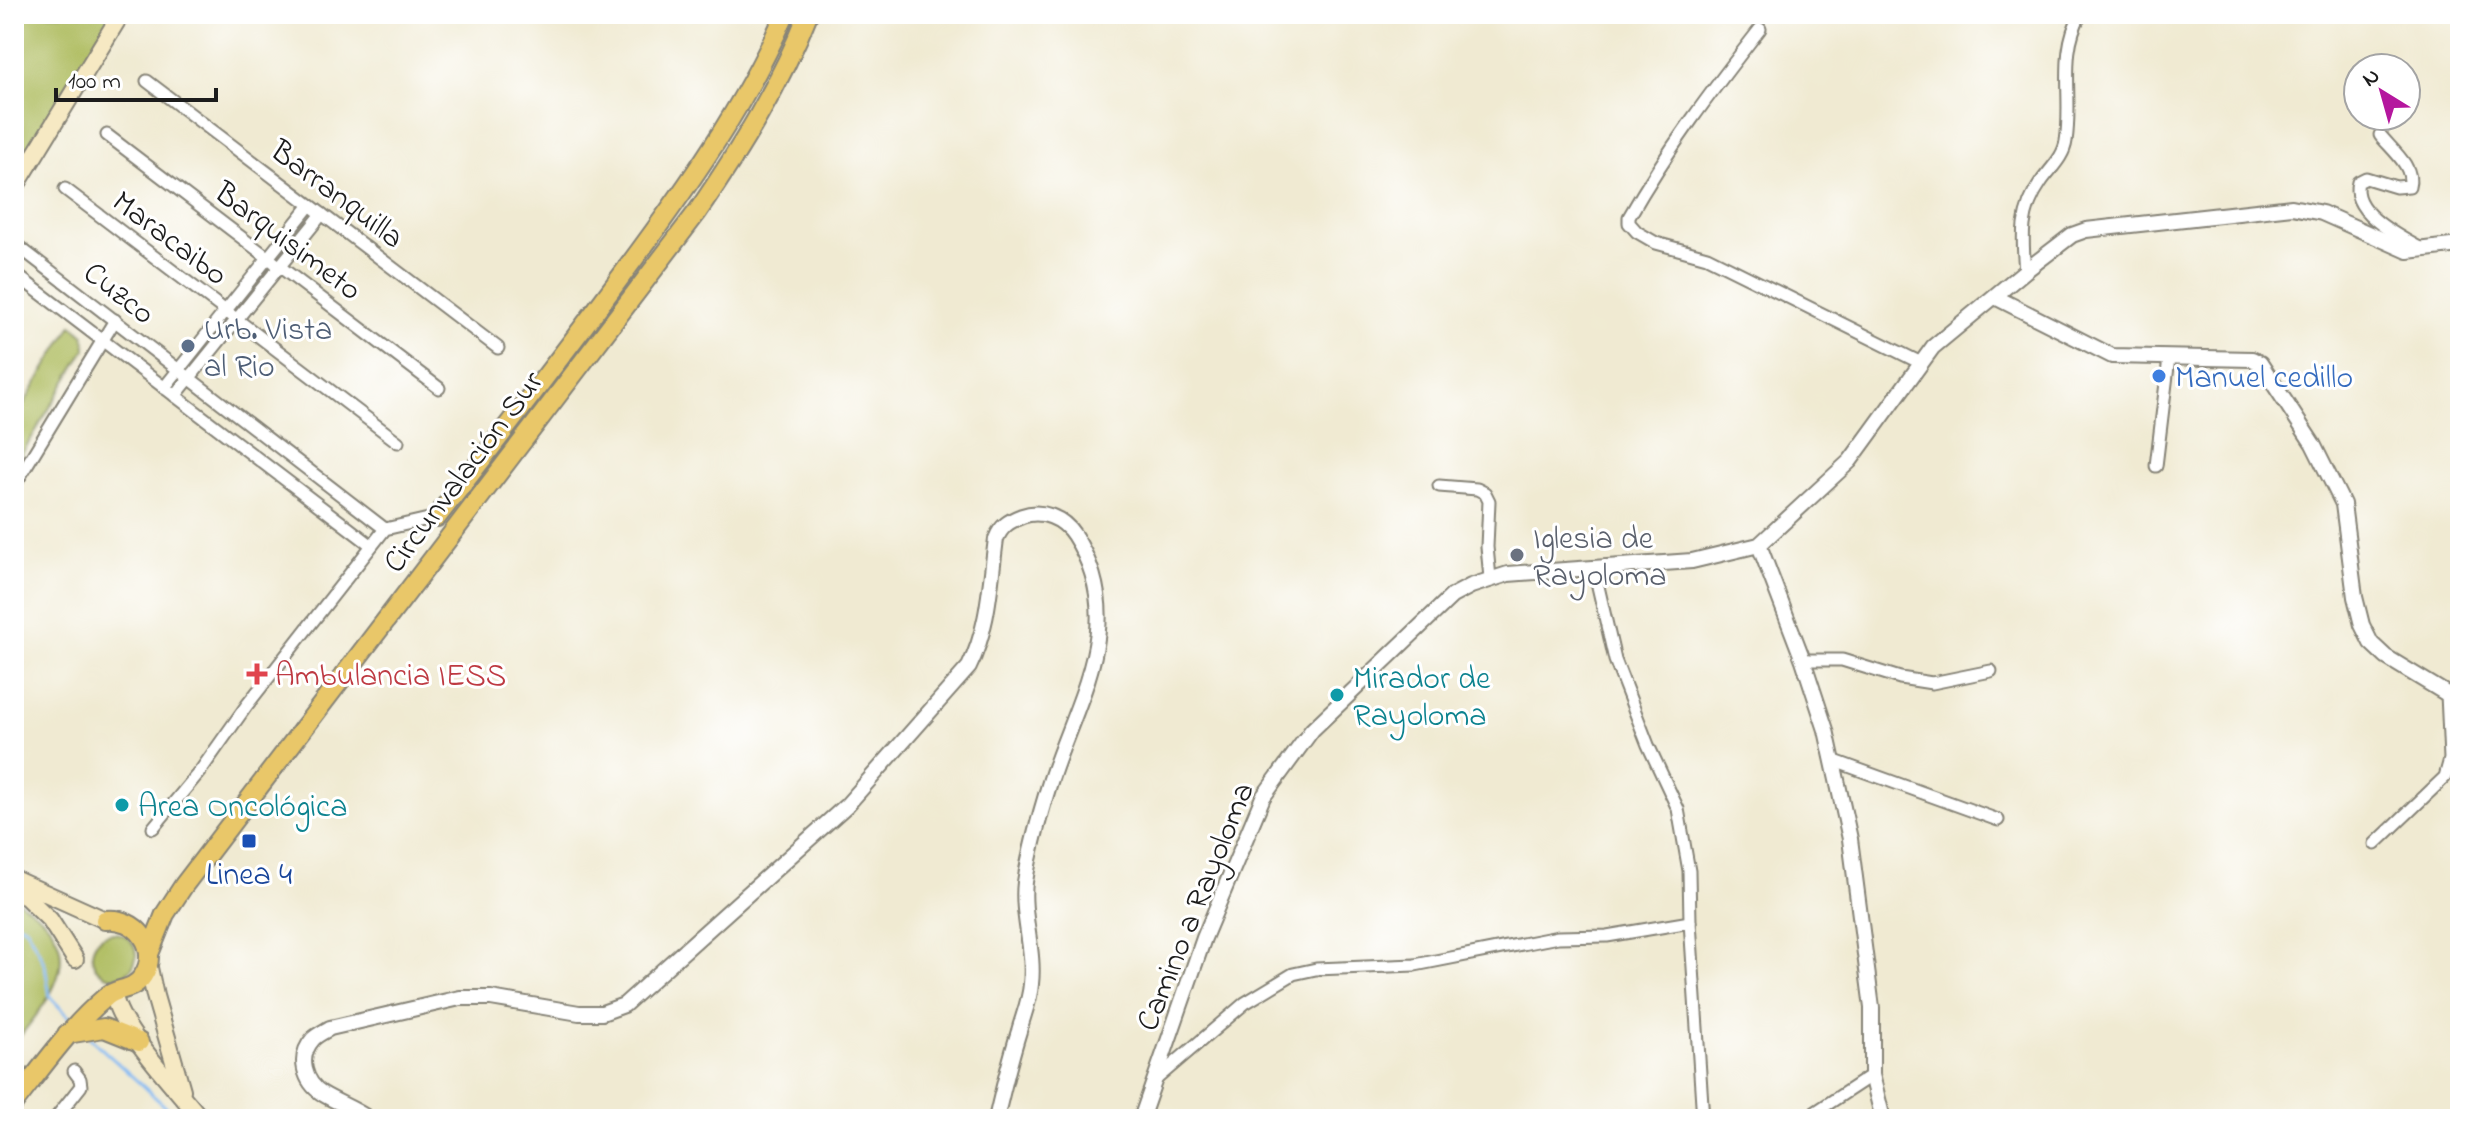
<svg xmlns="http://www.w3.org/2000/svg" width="2474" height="1133" viewBox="0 0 2474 1133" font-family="'Indie Flower',sans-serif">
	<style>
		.green { fill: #aebc5f; stroke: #656c3e; stroke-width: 2 }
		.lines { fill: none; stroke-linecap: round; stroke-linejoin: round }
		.stream { stroke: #84bbf4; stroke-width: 3 }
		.minor-casing { stroke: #868377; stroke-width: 15 }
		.tertiary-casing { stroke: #868377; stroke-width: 18 }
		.secondary-casing { stroke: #868377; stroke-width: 20 }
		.trunk-casing { stroke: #868377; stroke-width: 22 }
		.minor { stroke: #fff; stroke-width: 11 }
		.tertiary { stroke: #fff; stroke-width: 14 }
		.secondary { stroke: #f6e9c3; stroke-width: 16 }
		.trunk { stroke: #e9c769; stroke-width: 18 }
		.service-dot { fill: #5c6f8a; stroke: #fff; stroke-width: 3 }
		.shop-dot { fill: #3f7fe0; stroke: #fff; stroke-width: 3 }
		.worship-dot { fill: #6b7280; stroke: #fff; stroke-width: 3 }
		.health-dot { fill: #e0444e; stroke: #fff; stroke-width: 3 }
		.culture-dot { fill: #0f9aa8; stroke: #fff; stroke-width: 3 }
		.transit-dot { fill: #1a4fb4; stroke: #fff; stroke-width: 3 }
		.labels { text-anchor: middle; stroke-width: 6; stroke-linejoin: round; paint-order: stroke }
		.street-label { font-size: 32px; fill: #1c1c1c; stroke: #fff }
		.service-label { font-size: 32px; fill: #4e5e75; stroke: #fff; text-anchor: start }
		.shop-label { font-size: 32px; fill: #366cbe; stroke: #fff; text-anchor: start }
		.worship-label { font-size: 32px; fill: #5b616d; stroke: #fff; text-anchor: start }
		.health-label { font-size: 32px; fill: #be3a42; stroke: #fff; text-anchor: start }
		.culture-label { font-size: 32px; fill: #0d838f; stroke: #fff; text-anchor: start }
		.transit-label { font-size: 32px; fill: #164399; stroke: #fff }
	</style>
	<rect width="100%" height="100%" fill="#fff"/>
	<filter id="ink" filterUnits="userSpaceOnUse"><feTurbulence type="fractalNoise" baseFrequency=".0125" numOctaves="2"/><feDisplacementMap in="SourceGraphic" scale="16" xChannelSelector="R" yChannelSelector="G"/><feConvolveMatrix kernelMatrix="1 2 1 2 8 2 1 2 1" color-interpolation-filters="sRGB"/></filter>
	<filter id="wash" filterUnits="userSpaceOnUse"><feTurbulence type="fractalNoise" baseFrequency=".006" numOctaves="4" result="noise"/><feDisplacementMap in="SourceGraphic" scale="32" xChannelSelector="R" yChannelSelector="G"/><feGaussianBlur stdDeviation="1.8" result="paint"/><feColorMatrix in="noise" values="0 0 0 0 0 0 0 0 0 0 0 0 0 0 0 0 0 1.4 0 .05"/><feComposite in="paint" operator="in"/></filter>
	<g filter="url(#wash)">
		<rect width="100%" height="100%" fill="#f0ead2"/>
		<g class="green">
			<polygon points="14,14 113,14 14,170"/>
			<polygon points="72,325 84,335 86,348 14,467 14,420"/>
			<path d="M14,898C24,905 37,912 45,921C85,964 40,1010 14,1044V995L21,982L14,970Z"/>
			<circle cx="114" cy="955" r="22"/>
		</g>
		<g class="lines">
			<g class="stream">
				<polyline points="14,921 26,928 36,946 45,965 50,997 73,1021"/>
				<polyline points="90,1038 179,1119"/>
			</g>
		</g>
	</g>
	<g filter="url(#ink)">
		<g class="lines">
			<defs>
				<g id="minor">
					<path d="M1760,29C1713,89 1667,150 1629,217V223L1637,232L1656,243L1707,257L1921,363"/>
					<polyline points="147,81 498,348"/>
					<polyline points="107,135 439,388"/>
					<path d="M2380,135C2391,149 2415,167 2409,186L2396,187L2366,178L2358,182C2349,213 2402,238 2423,250"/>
					<polyline points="65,189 398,442"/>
					<polyline points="14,243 385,529"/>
					<path d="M2025,271C2022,237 2020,212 2041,182C2050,169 2064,157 2066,141C2073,99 2058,52 2081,14"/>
					<polyline points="14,273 371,545"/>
					<polyline points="164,388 310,205"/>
					<polyline points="175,396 322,214"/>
					<polyline points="2156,466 2169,358"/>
					<polyline points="14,486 115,320"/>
					<polyline points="1439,486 1477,489 1485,493 1489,501 1487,547 1490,578"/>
					<polyline points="1594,569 1615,660 1648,745 1678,809 1689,871 1690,922 1703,1119"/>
					<polyline points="1803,660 1842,660 1900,678 1932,683 1991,671"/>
					<polyline points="1832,760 1998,820"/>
					<polyline points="153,828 201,770 247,705 385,529 437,517"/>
					<polyline points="2375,844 2445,777 2450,759 2447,694"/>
					<polyline points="14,976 16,977 14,986"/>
					<polyline points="1155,1080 1245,1003 1293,974 1316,969 1415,965 1558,937 1607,936 1690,922"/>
					<polyline points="55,1119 81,1086 80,1079 74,1071"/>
					<polyline points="1805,1119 1872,1075"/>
				</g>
				<g id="tertiary">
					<polyline points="1995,297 2112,356 2252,359 2260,363 2313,444 2343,504 2355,597 2362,625 2371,643 2386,657 2447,694 2460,698"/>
					<polyline points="1759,545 1803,660 1826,730 1850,839 1872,1008 1872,1075 1883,1119"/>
					<path d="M369,1119C355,1109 338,1103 323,1094C304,1082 297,1057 313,1039C317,1035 325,1031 330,1028L460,998H491L579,1013H602L624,1005L847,805L969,667C989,627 990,583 996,539C1001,526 1009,521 1022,516C1042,509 1063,518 1074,535C1130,622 1077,697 1050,782C1040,814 1030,849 1025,882C1021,915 1035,950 1031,984C1030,1000 1023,1016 1019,1031C1010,1060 1003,1089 996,1119"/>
					<polyline points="1141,1119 1204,938 1263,797 1312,730 1452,596 1471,586 1508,574 1692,561 1759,545 1850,461 1933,347 2025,271 2072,235 2086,230 2292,207 2322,213 2408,251 2460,245"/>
				</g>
				<g id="secondary">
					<polyline points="14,189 121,14"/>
					<polyline points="14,879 105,920"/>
					<polyline points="14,885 50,920 75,959"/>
					<polyline points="148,963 155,996 182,1090"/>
					<path d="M114,992C114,1024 180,1092 201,1119"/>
				</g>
				<g id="trunk">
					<path d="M437,517C500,436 564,354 625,271C686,189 744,108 785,14"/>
					<path d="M149,954L165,914L184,885L698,211C741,148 780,85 808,14"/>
					<polyline points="67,1034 104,1028 139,1042"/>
					<path d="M14,1103C43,1066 70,1027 107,996C118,987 132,992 143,976C161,948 136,916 105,920"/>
				</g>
			</defs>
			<use href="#minor" class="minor-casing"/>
			<use href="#tertiary" class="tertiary-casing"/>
			<use href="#secondary" class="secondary-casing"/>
			<use href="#trunk" class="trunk-casing"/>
			<use href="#minor" class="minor"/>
			<use href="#tertiary" class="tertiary"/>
			<use href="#secondary" class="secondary"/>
			<use href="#trunk" class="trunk"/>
		</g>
	</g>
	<circle class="service-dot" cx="188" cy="346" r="8"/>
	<circle class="shop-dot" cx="2159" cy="376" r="8"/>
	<circle class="worship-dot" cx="1517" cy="555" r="8"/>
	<path class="health-dot" d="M253 662h8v8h8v8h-8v8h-8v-8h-8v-8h8z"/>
	<g class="culture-dot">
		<circle cx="1337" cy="695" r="8"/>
		<circle cx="122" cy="805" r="8"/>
	</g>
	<rect class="transit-dot" x="241" y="833" width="16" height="16" rx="4"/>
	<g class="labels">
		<g class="street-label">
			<text transform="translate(338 193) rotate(37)" y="11">Barranquilla</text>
			<text transform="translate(171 237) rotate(37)" y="11">Maracaibo</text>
			<text transform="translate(289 240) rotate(37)" y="11">Barquisimeto</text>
			<text transform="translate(120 292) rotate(38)" y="11">Cuzco</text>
			<text transform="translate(462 471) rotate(-53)" y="11">Circunvalación Sur</text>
			<text transform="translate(1194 906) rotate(-68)" y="11">Camino a Rayoloma</text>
		</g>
		<g class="service-label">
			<text x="204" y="339">Urb. Vista<tspan x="204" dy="37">al Rio</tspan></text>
		</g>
		<g class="shop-label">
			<text x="2175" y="387">Manuel cedillo</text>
		</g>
		<g class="worship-label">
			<text x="1533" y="548">Iglesia de<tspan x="1533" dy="37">Rayoloma</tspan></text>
		</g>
		<g class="health-label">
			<text x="275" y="685">Ambulancia IESS</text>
		</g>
		<g class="culture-label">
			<text x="1353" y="688">Mirador de<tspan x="1353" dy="37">Rayoloma</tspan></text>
			<text x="138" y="816">Area Oncológica</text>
		</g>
		<g class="transit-label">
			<text x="249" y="884">Linea 4</text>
		</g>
	</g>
	<rect width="2474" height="1133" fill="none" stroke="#fff" stroke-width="48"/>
	<g transform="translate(2382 92) rotate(323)"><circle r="38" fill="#ffffff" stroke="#a4a4a4" stroke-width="2"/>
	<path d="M0-6L14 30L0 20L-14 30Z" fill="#b5179e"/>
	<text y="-12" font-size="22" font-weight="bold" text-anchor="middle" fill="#1c1c1c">N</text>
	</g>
	<path d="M56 88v12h160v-12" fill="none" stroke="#1c1c1c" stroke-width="4"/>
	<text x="68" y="88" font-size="24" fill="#1c1c1c" stroke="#ffffff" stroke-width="6" paint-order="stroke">100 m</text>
</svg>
